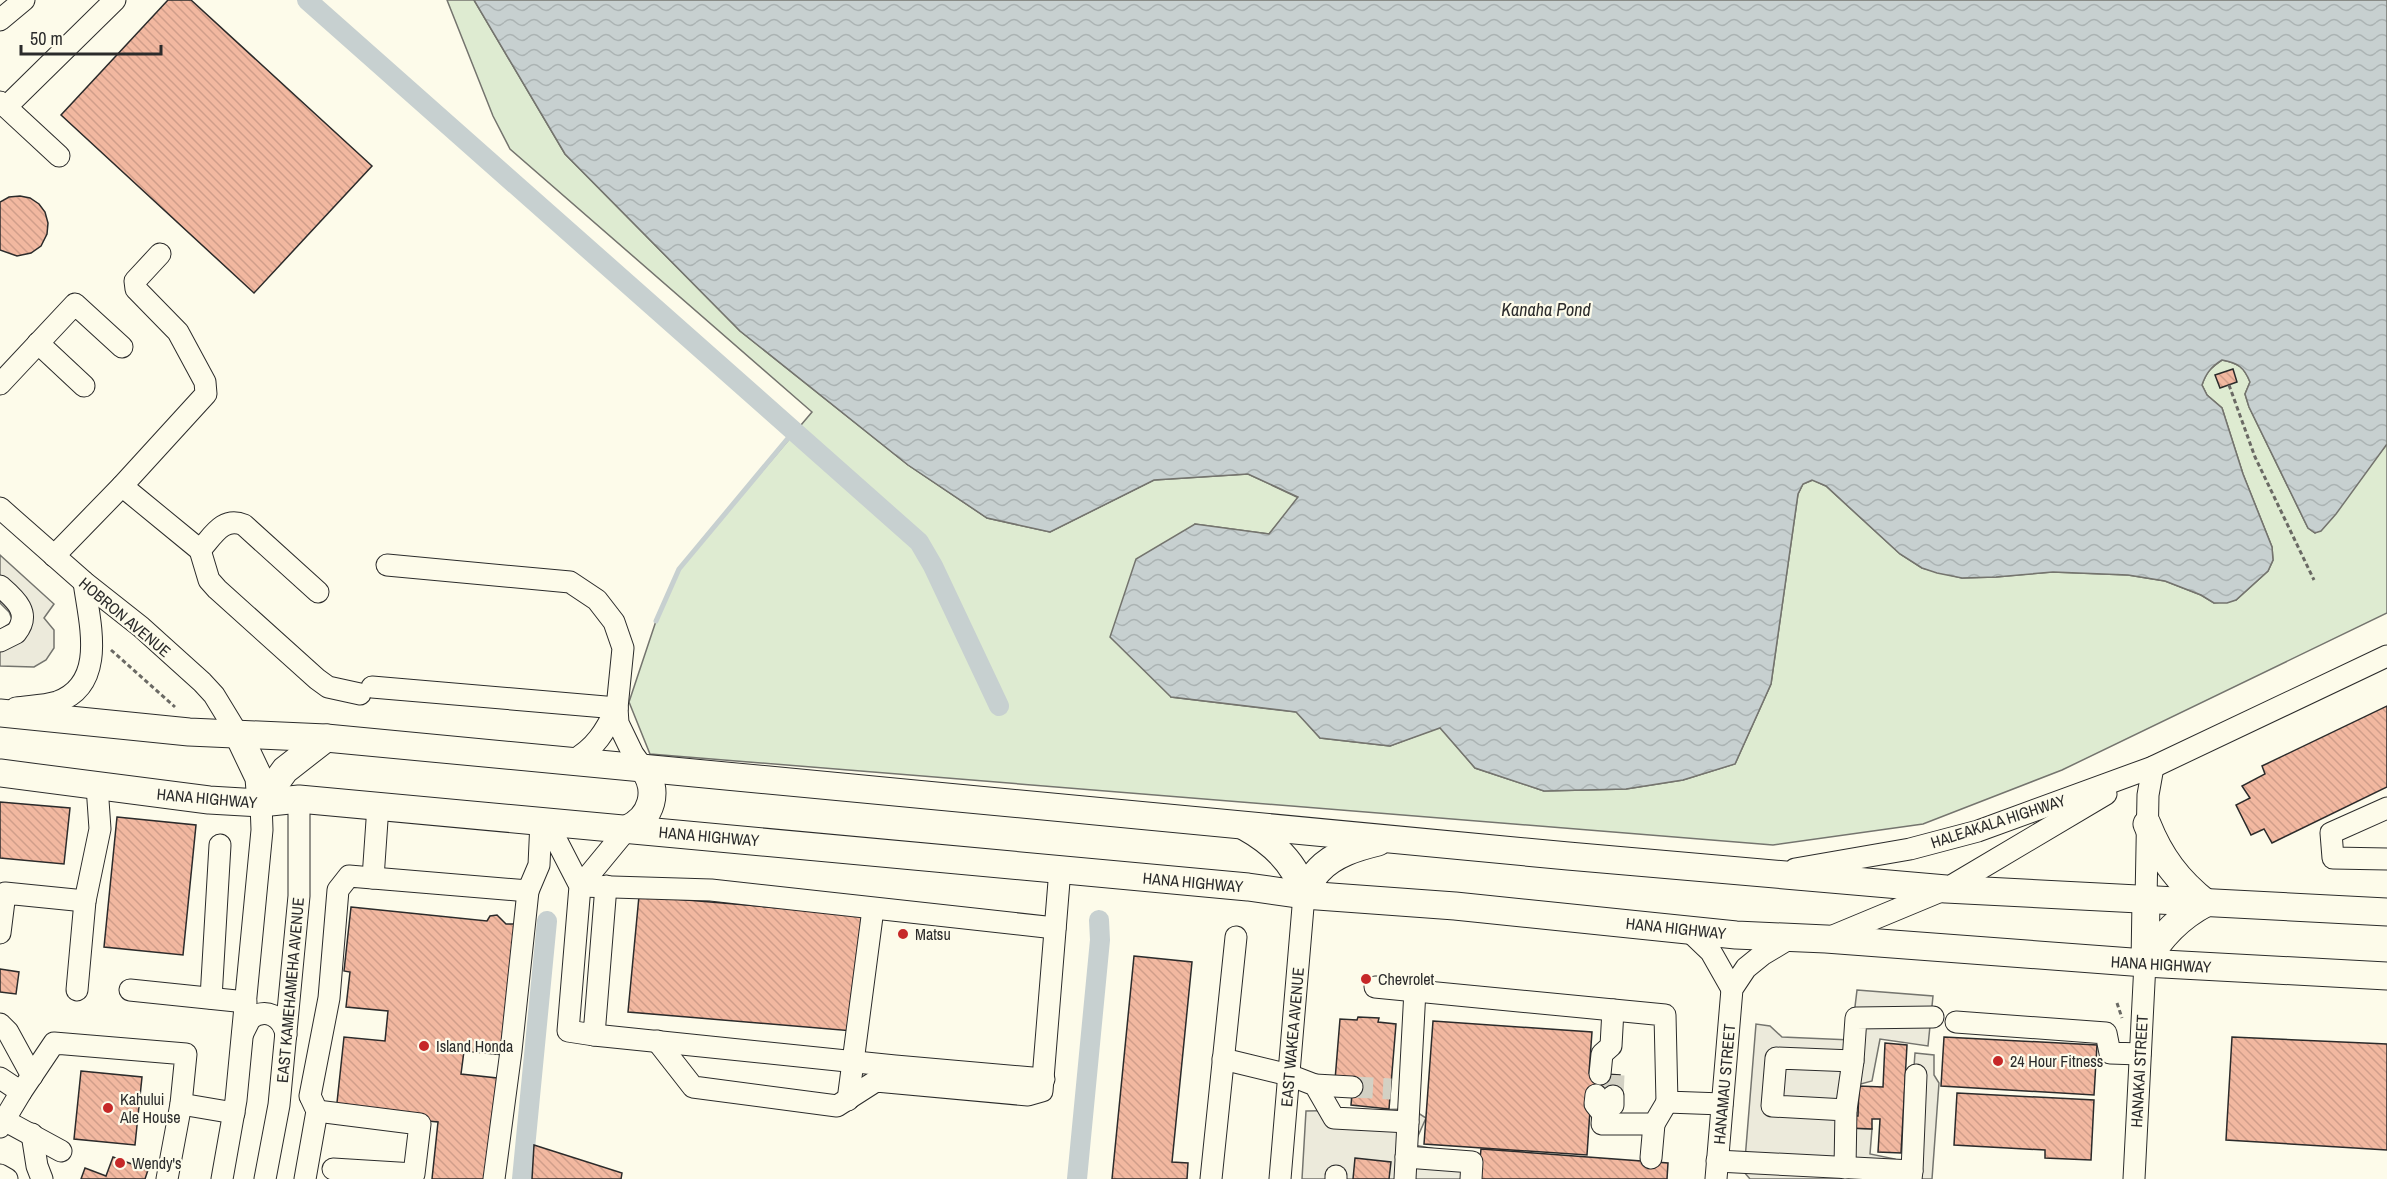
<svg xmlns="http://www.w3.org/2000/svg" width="2387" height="1179" viewBox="0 0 2387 1179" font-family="'Archivo Narrow',sans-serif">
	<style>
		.green { fill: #deebd1; stroke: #74746e; stroke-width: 1.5 }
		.parking { fill: #eceadb; stroke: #74746e; stroke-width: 1.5 }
		.water { fill: url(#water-waves); stroke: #74746e; stroke-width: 1.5 }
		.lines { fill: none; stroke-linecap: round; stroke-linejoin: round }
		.stream { stroke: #c7d0d0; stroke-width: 5 }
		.canal { stroke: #c7d0d0; stroke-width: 20 }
		.building { fill: url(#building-back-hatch); stroke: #2b2b2b; stroke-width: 1.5 }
		.minor-tunnel { stroke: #d3d1c4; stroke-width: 21; stroke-dasharray: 21 10; stroke-linecap: butt }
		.minor-casing { stroke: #2b2b2b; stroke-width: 23 }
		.major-casing { stroke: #2b2b2b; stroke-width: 29 }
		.path { stroke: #6a6964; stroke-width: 3; stroke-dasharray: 4.5 3; stroke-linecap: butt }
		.minor { stroke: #fdfbea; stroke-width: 21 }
		.major { stroke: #fdfbea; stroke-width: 27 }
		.poi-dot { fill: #c62828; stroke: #fdfbea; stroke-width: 2 }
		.labels { text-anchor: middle; stroke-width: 4.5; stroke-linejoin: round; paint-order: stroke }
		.street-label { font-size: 16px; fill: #2b2b2b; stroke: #fdfbea }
		.poi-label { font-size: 16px; fill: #2b2b2b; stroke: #fdfbea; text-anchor: start }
		.water-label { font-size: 18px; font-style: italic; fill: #2b2b2b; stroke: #fdfbea }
	</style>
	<defs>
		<pattern id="water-waves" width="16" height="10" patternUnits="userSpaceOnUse" patternTransform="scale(1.5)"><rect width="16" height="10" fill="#c7d0d0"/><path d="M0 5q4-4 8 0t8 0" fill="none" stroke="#abb3b3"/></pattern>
		<pattern id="building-back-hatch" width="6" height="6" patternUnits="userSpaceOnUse" patternTransform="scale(1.5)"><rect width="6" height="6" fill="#f2b8a0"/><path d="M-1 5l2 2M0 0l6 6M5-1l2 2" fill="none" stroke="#d09e8a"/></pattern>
	</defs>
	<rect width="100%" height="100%" fill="#fdfbea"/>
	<path class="green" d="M447,0H474L565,154L740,331L908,465L987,518L1050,532L1154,480L1248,474L1299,498L1269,534L1195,524L1171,697L1297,712L1320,738L1390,746L1440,727L1475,768L1544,791L1626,789L1683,780L1735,764L1771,684L1798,494L1803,484L1813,480L1826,486L1900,554L1922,568L1962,578L1996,577L2052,572L2128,575L2165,581L2201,595L2214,603L2236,600L2268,571L2273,560L2272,547L2243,474L2222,408L2207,395L2202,385C2206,373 2211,367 2222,360C2238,363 2244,367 2250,382L2245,394L2249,407L2308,528L2315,533L2387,444V613L2062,770L1923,824L1773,845L650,754L629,702L656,621L679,569L812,412L510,149L493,116Z"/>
	<g class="parking">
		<polygon points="0,555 54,604 44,618 54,630 54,648 46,660 34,667 0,666 0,630 10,623 12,619 9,612 0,603"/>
		<polygon points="1857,990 1933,996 1928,1046 1880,1039 1872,1081 1853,1086 1849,1128 1872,1129 1870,1154 1895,1159 1894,1179 1750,1179 1744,1172 1756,1024 1770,1026 1782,1037 1851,1040"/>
		<polygon points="1915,1053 1934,1055 1934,1075 1939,1083 1932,1179 1906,1179"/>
		<polygon points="1412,1109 1426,1118 1414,1145 1468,1155 1467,1179 1302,1179 1306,1111"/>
	</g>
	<path class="water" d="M474,0H2387V444L2336,514L2321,531L2315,533L2308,528L2249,407L2245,394L2250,382C2244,367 2238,363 2222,360C2211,367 2206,373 2202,385L2207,395L2222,408L2243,474L2272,547L2273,560L2268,571L2236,600L2227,603H2214L2201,595L2165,581L2128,575L2053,572L1996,577L1962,578L1937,573L1922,568L1900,554L1826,486L1812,480L1803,484L1798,494L1771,684L1735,764L1683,780L1626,789L1544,791L1475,768L1440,728L1390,746L1320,738L1296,712L1171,697L1110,637L1136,559L1195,524L1269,534L1298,497L1248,474L1154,480L1050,532L987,518L908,465L740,331L565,154Z"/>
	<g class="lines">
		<polyline class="stream" points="656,621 679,569 794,431"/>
		<g class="canal">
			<polyline points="307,0 919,542 933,566 999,706"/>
			<polyline points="522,1179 547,921"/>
			<polyline points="1077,1179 1100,940 1099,920"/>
		</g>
	</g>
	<g class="building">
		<polygon points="168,0 191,0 372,166 254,293 61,115"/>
		<polygon points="20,196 30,198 39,204 45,212 48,223 47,234 41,246 31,253 17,256 0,250 0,202 9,197"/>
		<polygon points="2233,369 2237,382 2220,388 2215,375"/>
		<polygon points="2387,706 2387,787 2272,843 2264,829 2251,835 2236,805 2250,798 2242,786 2265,774 2262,766"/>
		<polygon points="0,802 70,808 64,864 0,858"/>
		<polygon points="117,817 196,825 183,955 104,947"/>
		<polygon points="639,896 864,915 853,1031 628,1012"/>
		<polygon points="351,907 487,921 490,916 497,915 506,924 517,924 504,1055 464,1051 461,1074 497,1078 485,1179 432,1179 438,1122 336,1112 344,1037 385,1041 388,1011 346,1007 350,972 344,971"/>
		<polygon points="1134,956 1192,962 1172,1162 1188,1163 1187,1179 1112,1179"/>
		<polygon points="0,969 19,972 16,994 0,992"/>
		<polygon points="1358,1017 1379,1018 1378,1022 1396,1024 1389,1109 1351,1105 1353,1082 1335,1080 1340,1019 1357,1020"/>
		<polygon points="1433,1021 1592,1032 1589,1073 1620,1075 1618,1097 1591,1095 1587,1155 1424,1144"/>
		<polygon points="1944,1037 2097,1045 2094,1095 1941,1086"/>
		<polygon points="2232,1037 2387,1044 2387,1150 2226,1140"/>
		<polygon points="1885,1043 1907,1045 1901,1153 1878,1152 1880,1119 1872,1119 1872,1129 1849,1128 1850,1116 1858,1116 1859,1086 1883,1087"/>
		<polygon points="81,1071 142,1077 135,1145 74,1139"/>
		<polygon points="1957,1093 2094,1100 2091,1160 2045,1158 2045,1150 1954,1145"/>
		<polygon points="534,1145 622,1173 621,1179 532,1179"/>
		<polygon points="1481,1149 1668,1163 1667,1179 1478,1179"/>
		<polygon points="113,1157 148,1170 145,1179 81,1179 85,1168 106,1176"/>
		<polygon points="1355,1158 1391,1162 1389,1179 1353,1179"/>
	</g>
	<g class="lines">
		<g class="minor-tunnel">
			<polyline points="1352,1087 1391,1089"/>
			<polyline points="1613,1096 1614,1075"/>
		</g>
		<defs>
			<g id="minor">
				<polyline points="0,20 24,0"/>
				<polyline points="0,102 6,107 115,0"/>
				<polyline points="6,107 59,156"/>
				<polyline points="160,254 135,281 136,289 178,332 205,382 206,394 122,486 200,550 209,580 217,589 317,679 328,687 360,694"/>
				<polyline points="38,343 84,386"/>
				<polyline points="0,384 75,304 122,347"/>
				<polyline points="0,508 84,582 141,627 202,682 214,695 239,736"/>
				<path d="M200,550C213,536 223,516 244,525L318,592"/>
				<polyline points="54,556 122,486"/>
				<polyline points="387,565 570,582 597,600 614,622 623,648 617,708 618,723 633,754 643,768"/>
				<path d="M0,586C15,599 32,613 16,633L0,641"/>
				<polyline points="372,687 617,708"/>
				<path d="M16,708C29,706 44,706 57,702C108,684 89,621 84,582"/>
				<path d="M572,761C596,748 605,731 617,708"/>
				<polyline points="2387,808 2331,833 2333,858 2387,859"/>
				<polyline points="547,822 580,886 568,1031 594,1035 606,886"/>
				<polyline points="1795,869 1910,849 1978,831 2153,767 2387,656"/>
				<polyline points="373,878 378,806"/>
				<polyline points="580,886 711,890 1055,928"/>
				<polyline points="580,886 627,829"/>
				<polyline points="2146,900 2148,795 2153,767"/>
				<polyline points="1688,930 1711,952 1732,989"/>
				<polyline points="0,933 5,893 85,901"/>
				<polyline points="1828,938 1946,889 2106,794"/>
				<polyline points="1375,987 1665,1015 1667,1102 1722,1104"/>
				<polyline points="77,990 85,901 100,829 97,786"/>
				<polyline points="130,990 246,1002"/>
				<polyline points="211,998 220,845"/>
				<polyline points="1956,1022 2106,1033 2110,1053 2140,1054"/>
				<polyline points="0,1024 8,1032 32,1076"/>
				<path d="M243,1033L250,1019C265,1007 283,1016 286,1035"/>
				<polyline points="594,1035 895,1066 1044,1079"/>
				<polyline points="657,1041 693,1087 837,1106 876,1081 1028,1095 1042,1091 1060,869"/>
				<polyline points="1223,1059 1289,1075 1315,1085 1334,1118 1408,1122 1415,990"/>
				<polyline points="1600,1074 1602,1054 1611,1046 1613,1010"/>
				<polyline points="0,1078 21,1092"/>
				<polyline points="1315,1085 1352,1087"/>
				<polyline points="1596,1095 1595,1104 1603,1114 1613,1105 1613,1096"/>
				<polyline points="310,1096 329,998 338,890 349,876 528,891 539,865 541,821"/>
				<polyline points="848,1100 873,909"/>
				<polyline points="181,1104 234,1113"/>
				<polyline points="1846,1110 1853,1061"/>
				<polyline points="317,1111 420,1124 414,1174 333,1169"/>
				<polyline points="1603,1114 1602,1124 1654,1124 1667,1102"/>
				<polyline points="4,1120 61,1151"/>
				<polyline points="0,1127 21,1092 54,1043 186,1054 181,1104 167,1179"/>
				<polyline points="32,1134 37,1166 42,1179"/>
				<polyline points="1406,1157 1472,1162 1471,1179"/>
				<polyline points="1651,1158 1654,1124"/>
				<polyline points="1717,1161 1912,1171 1911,1179"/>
				<polyline points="1845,1168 1846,1110 1772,1106 1776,1058 1853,1061 1856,1018 1933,1017"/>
				<polyline points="1912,1171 1916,1075"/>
				<polyline points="0,1175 7,1179"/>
				<polyline points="222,1179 236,1100 262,830 261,803"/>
				<polyline points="265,1179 279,1105 299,896 299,799"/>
				<polyline points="305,1179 317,1111 311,1098"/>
				<polyline points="494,1179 511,1051 528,891"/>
				<polyline points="1211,1179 1236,937"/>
				<polyline points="1280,1179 1304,895"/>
				<polyline points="1336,1179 1336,1176"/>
				<polyline points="1405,1179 1408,1122"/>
				<polyline points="1716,1179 1732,989 1746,968 1762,955 1792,937"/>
				<polyline points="2134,1179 2145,963"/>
			</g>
			<g id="major">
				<polyline points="0,713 189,732 326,738 1568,856 1946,889 2387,912"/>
				<polyline points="239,736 259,778 261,803"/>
				<polyline points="0,773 209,800 261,803 299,799 1248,887 1304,895 1455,906 1736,935 1826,939 2145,963 2387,976"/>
				<polyline points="261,803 285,770 326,738"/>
				<path d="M2147,824C2160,857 2178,881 2206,903"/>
				<path d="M1244,826C1271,841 1297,864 1304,895"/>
				<path d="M627,829C652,818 660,790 643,768"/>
				<path d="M1304,895C1308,887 1312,877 1319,870C1334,854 1357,847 1378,842"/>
				<path d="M2145,963C2160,937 2179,917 2206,903"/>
				<polyline points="2145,963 2146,900"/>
			</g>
		</defs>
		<use href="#minor" class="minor-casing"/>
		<use href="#major" class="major-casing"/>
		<g class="path">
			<polyline points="2229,385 2255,457 2314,580"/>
			<polyline points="111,650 175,707"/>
			<polyline points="2117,1003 2122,1018"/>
		</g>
		<use href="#minor" class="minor"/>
		<use href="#major" class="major"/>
	</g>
	<g class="poi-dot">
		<circle cx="903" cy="934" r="6"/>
		<circle cx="1366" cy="979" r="6"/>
		<circle cx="424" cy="1046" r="6"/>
		<circle cx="1998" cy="1061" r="6"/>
		<circle cx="108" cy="1108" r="6"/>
		<circle cx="120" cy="1163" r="6"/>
	</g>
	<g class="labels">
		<g class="street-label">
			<text transform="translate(125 617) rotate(40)" y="6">HOBRON AVENUE</text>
			<text transform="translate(207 798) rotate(5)" y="6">HANA HIGHWAY</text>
			<text transform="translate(1998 821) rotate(-18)" y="6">HALEAKALA HIGHWAY</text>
			<text transform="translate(709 836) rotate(5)" y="6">HANA HIGHWAY</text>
			<text transform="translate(1193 882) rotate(5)" y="6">HANA HIGHWAY</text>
			<text transform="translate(1676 928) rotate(6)" y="6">HANA HIGHWAY</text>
			<text transform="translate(2161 964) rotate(3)" y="6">HANA HIGHWAY</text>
			<text transform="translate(290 990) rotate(-85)" y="6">EAST KAMEHAMEHA AVENUE</text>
			<text transform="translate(1292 1037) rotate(-85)" y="6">EAST WAKEA AVENUE</text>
			<text transform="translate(2139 1071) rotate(-87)" y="6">HANAKAI STREET</text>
			<text transform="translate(1724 1084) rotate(-85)" y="6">HANAMAU STREET</text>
		</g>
		<g class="poi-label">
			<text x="915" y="940">Matsu</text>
			<text x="1378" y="985">Chevrolet</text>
			<text x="436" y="1052">Island Honda</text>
			<text x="2010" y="1067">24 Hour Fitness</text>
			<text x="120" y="1105">Kahului<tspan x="120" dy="18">Ale House</tspan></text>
			<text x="132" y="1169">Wendy's</text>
		</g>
		<g class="water-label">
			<text x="1546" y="316">Kanaha Pond</text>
		</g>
	</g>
	<path d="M21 45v9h140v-9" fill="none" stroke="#2b2b2b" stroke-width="3"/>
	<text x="30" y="45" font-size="18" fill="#2b2b2b" stroke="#fdfbea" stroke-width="4.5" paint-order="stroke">50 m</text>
</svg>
